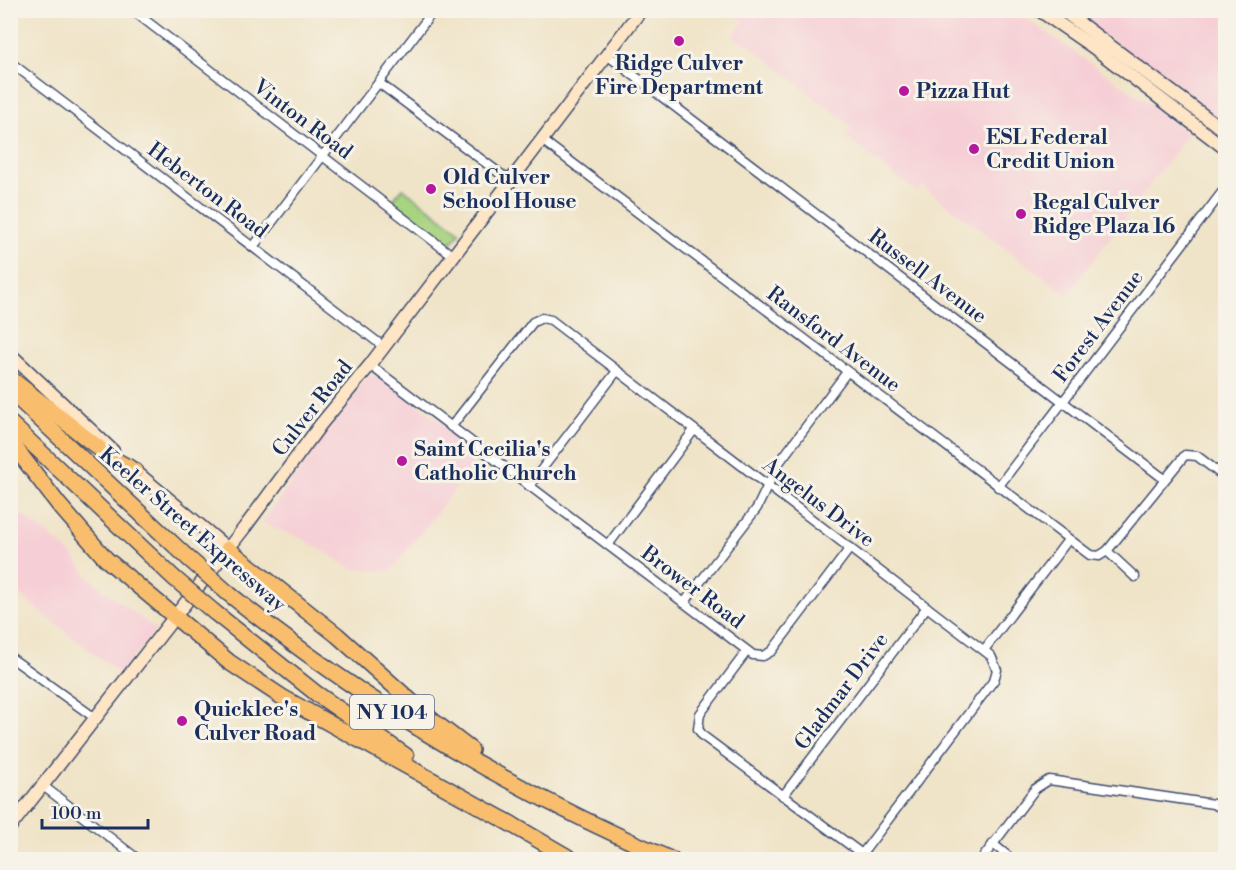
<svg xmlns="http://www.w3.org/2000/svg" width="1236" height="870" viewBox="0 0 1236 870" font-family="'Libre Bodoni',serif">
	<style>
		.built { fill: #f6cfd6 }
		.green { fill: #a8d380; stroke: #62816f; stroke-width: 1.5 }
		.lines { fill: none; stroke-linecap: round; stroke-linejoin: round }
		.street-casing { stroke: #3b4a6e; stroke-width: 11 }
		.secondary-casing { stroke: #3b4a6e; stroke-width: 15 }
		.highway-casing { stroke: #3b4a6e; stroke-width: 18 }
		.street { stroke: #fff; stroke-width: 8 }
		.secondary { stroke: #fde5c5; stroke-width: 12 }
		.highway { stroke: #f9be6d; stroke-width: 15 }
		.highway-bridge-casing { stroke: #3b4a6e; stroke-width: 18; stroke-linecap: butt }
		.highway-bridge { stroke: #f9be6d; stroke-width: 15 }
		.poi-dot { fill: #b5179e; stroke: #f7f3e8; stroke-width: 2 }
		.labels { text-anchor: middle; stroke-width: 6; stroke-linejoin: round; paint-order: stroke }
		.shield { fill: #f7f3e8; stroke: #5d6a87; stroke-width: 1.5 }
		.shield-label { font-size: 20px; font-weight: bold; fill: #1b2f5e }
		.poi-label { font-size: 21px; font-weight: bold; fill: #1b2f5e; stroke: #f7f3e8; text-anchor: start }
		.street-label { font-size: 21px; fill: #1b2f5e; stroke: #f7f3e8 }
	</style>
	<rect width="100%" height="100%" fill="#f7f3e8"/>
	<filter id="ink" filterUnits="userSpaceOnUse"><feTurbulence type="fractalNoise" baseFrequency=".0167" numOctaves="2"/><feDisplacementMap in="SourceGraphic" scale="12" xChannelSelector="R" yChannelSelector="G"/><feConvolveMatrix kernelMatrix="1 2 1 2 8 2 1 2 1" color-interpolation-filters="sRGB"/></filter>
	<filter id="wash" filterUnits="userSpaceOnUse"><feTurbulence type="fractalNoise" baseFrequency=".008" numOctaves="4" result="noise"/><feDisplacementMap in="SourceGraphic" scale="24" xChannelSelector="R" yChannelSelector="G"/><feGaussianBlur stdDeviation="1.35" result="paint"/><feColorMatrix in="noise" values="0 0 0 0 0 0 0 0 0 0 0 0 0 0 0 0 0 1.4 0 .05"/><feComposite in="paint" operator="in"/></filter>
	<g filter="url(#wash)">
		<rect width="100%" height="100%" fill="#f0e4c8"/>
		<g class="built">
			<polygon points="728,11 1015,11 1190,132 1067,295 922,186 917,193 845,137 852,127 751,46 732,37 744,21"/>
			<polygon points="1070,11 1225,11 1225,126 1174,86"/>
			<polygon points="377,374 483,454 391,571 353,569 303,539 262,523 366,377"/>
			<polygon points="11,506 71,553 87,576 156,630 120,674 11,589"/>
		</g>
		<polygon class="green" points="403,188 460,232 449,246 392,201"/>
	</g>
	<g filter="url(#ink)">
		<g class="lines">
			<defs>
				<g id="street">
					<polyline points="132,10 453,256"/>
					<polyline points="607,55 1163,478"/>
					<polyline points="10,62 384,347"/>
					<polyline points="379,83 510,181"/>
					<polyline points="542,140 1090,555 1099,556 1107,551 1185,455 1197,456 1226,478"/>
					<polyline points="253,247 434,10"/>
					<polyline points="370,365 753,655 763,656 772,651 850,548"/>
					<polyline points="451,427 533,322 542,318 551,320 991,656 997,670 994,680 862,854"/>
					<polyline points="529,486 617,371"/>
					<polyline points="998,487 1226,187"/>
					<polyline points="608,545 694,430"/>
					<polyline points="1107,551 1135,577"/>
					<polyline points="684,603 757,508 778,464 847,372"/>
					<polyline points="984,650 1068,540"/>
					<polyline points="747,651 700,714 698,729 703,736 870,860"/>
					<polyline points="10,657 95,718"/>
					<polyline points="42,785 139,860"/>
					<polyline points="783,796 927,607"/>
					<polyline points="993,844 1013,860"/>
					<polyline points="981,860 1035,789 1049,780 1213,804 1226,810"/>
				</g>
				<g id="secondary">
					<polyline points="1039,10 1093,47 1226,149"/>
					<polyline points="1062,10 1226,132"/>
					<polyline points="10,354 113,451"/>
					<polyline points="128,465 228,549"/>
					<polyline points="10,827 245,527 321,424 370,365 641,10"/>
				</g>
				<g id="highway">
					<polyline points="10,378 110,457 135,471"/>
					<polyline points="10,391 188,558"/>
					<polyline points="10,423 174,578"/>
					<polyline points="10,441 59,505 106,559 229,662 282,697 513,825"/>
					<polyline points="228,549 337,635 433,721 471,750"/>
					<path d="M228,593C363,703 513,791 672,860"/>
					<polyline points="214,612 317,694 406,756"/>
					<polyline points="504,820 573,860"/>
				</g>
			</defs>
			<use href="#street" class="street-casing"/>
			<use href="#secondary" class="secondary-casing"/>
			<use href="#highway" class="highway-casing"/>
			<use href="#street" class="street"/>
			<use href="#secondary" class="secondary"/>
			<use href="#highway" class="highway"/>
			<defs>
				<g id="highway-bridge">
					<polyline points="188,558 228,593"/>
					<polyline points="174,578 214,612"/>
				</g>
			</defs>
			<use href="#highway-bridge" class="highway-bridge-casing"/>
			<use href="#highway-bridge" class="highway-bridge"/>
		</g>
	</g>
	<g class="poi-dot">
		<circle cx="679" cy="41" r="6"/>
		<circle cx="904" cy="91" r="6"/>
		<circle cx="974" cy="149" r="6"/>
		<circle cx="431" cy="189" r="6"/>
		<circle cx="1021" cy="214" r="6"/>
		<circle cx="402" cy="461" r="6"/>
		<circle cx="182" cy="721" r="6"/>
	</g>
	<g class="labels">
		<rect class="shield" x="350" y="695" width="84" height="34" rx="4.5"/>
		<g class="shield-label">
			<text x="392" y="719">NY 104</text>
		</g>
		<g class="poi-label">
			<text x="679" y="70" text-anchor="middle">Ridge Culver<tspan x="679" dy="24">Fire Department</tspan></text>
			<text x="916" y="98">Pizza Hut</text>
			<text x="986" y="144">ESL Federal<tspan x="986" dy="24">Credit Union</tspan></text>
			<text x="443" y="184">Old Culver<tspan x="443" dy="24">School House</tspan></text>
			<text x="1033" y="209">Regal Culver<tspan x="1033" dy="24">Ridge Plaza 16</tspan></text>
			<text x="414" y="456">Saint Cecilia's<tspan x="414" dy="24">Catholic Church</tspan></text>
			<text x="194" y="716">Quicklee's<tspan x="194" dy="24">Culver Road</tspan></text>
		</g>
		<g class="street-label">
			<text transform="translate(303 119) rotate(37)" y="7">Vinton Road</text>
			<text transform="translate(208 190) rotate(37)" y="7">Heberton Road</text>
			<text transform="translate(928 276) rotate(37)" y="7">Russell Avenue</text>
			<text transform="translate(1098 326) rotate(-53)" y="7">Forest Avenue</text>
			<text transform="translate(834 339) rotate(37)" y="7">Ransford Avenue</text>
			<text transform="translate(312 408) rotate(-52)" y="7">Culver Road</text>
			<text transform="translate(819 502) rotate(37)" y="7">Angelus Drive</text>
			<text transform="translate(193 529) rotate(41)" y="7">Keeler Street Expressway</text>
			<text transform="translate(693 587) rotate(37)" y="7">Brower Road</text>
			<text transform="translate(841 691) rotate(-53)" y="7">Gladmar Drive</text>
		</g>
	</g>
	<rect width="1236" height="870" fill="none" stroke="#f7f3e8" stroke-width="36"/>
	<path d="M42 819v9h106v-9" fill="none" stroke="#1b2f5e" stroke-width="3"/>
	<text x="51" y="819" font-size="18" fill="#1b2f5e" stroke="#f7f3e8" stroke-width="4.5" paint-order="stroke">100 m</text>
</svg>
